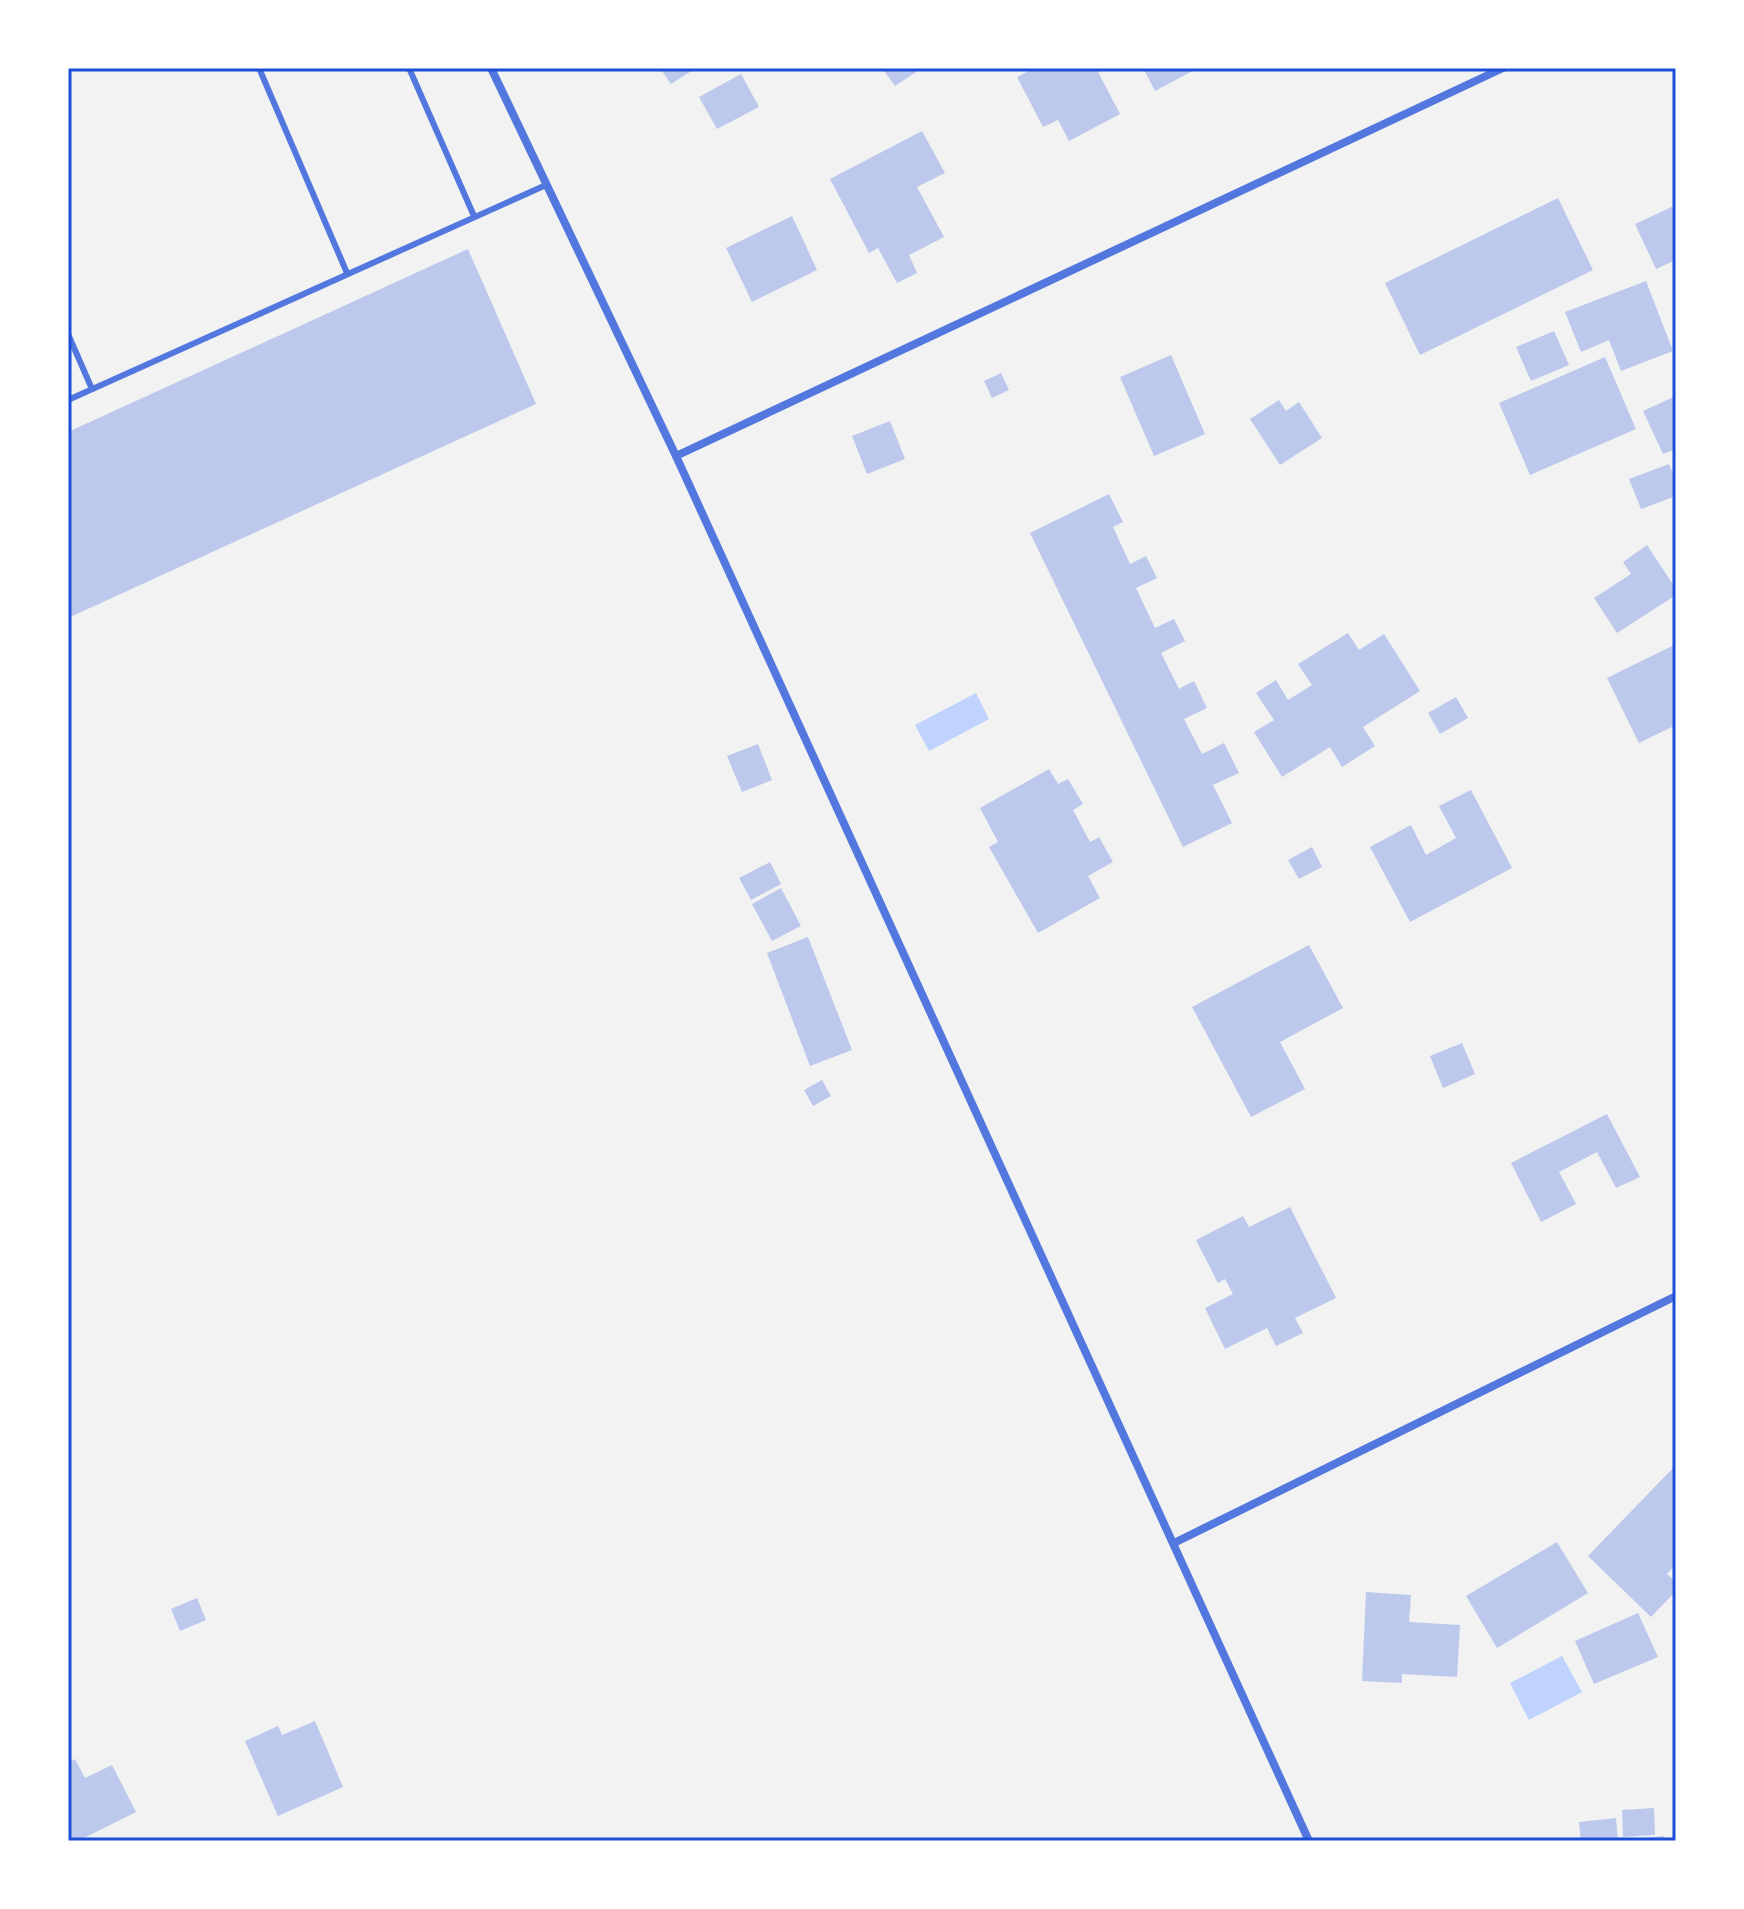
<svg xmlns="http://www.w3.org/2000/svg" width="1744" height="1909" viewBox="0 0 1744 1909" font-family="Figtree,sans-serif">
	<style>
		.water { fill: #bfd3fe }
		.building { fill: #bdc9ec }
		.lines { fill: none; stroke-linecap: round; stroke-linejoin: round }
		.service { stroke: #5277de; stroke-width: 6 }
		.minor { stroke: #5277de; stroke-width: 8 }
		.neatline { fill: none; stroke: #1d4ed8; stroke-width: 3 }
	</style>
	<rect width="100%" height="100%" fill="#f2f2f2"/>
	<g class="water">
		<polygon points="976,693 989,719 929,751 915,725"/>
		<polygon points="1562,1656 1582,1692 1529,1720 1510,1683"/>
	</g>
	<g class="building">
		<polygon points="660,68 696,68 671,84"/>
		<polygon points="882,68 922,68 895,86"/>
		<polygon points="1034,68 1096,68 1120,114 1069,141 1058,120 1043,127 1017,77"/>
		<polygon points="1143,68 1198,68 1155,91"/>
		<polygon points="741,74 759,107 717,129 699,97"/>
		<polygon points="922,131 945,173 917,187 944,237 909,255 917,273 897,283 878,248 869,253 830,179"/>
		<polygon points="1558,198 1593,270 1420,355 1385,283"/>
		<polygon points="1676,205 1676,260 1656,269 1635,224"/>
		<polygon points="792,216 817,270 752,302 726,248"/>
		<polygon points="468,249 536,404 68,618 68,432"/>
		<polygon points="1646,281 1673,351 1621,371 1609,340 1581,352 1565,312"/>
		<polygon points="1554,331 1569,365 1531,381 1516,347"/>
		<polygon points="1171,355 1205,434 1154,456 1120,377"/>
		<polygon points="1605,357 1636,429 1530,475 1499,403"/>
		<polygon points="1001,373 1009,390 992,398 984,381"/>
		<polygon points="1676,396 1676,449 1663,454 1643,411"/>
		<polygon points="1279,400 1286,411 1299,402 1322,438 1280,465 1250,419"/>
		<polygon points="890,421 905,459 867,474 852,436"/>
		<polygon points="1669,464 1676,481 1676,496 1641,509 1629,479"/>
		<polygon points="1109,494 1123,522 1113,527 1130,564 1146,556 1157,578 1136,588 1155,628 1174,619 1185,641 1161,653 1179,689 1194,681 1207,708 1184,719 1202,754 1224,743 1239,773 1213,785 1232,823 1183,847 1030,533"/>
		<polygon points="1647,545 1676,589 1676,595 1617,633 1594,598 1631,574 1623,562"/>
		<polygon points="1348,633 1359,650 1384,634 1420,691 1363,727 1375,746 1342,767 1330,747 1282,777 1254,732 1274,720 1256,693 1276,680 1288,700 1312,685 1298,664"/>
		<polygon points="1676,644 1676,725 1639,743 1607,678"/>
		<polygon points="1456,697 1468,718 1440,734 1428,713"/>
		<polygon points="758,744 772,780 742,792 727,756"/>
		<polygon points="1049,769 1058,784 1068,779 1083,804 1073,810 1090,842 1099,837 1113,862 1088,876 1100,898 1038,933 989,847 998,842 980,808"/>
		<polygon points="1471,790 1512,868 1410,922 1370,847 1411,825 1426,855 1456,838 1439,806"/>
		<polygon points="1312,847 1322,867 1299,879 1288,860"/>
		<polygon points="770,862 781,884 751,900 739,878"/>
		<polygon points="781,888 801,926 772,941 752,904"/>
		<polygon points="808,937 852,1050 810,1066 767,953"/>
		<polygon points="1309,945 1343,1008 1280,1042 1305,1089 1251,1117 1192,1007"/>
		<polygon points="1462,1043 1475,1074 1443,1088 1430,1056"/>
		<polygon points="822,1080 831,1096 813,1106 804,1090"/>
		<polygon points="1607,1114 1640,1177 1616,1188 1597,1152 1559,1172 1576,1204 1541,1222 1511,1163"/>
		<polygon points="1290,1207 1336,1298 1295,1318 1303,1333 1276,1346 1267,1328 1225,1349 1205,1308 1233,1294 1225,1279 1218,1283 1196,1240 1243,1216 1249,1227"/>
		<polygon points="1674,1467 1676,1564 1667,1574 1676,1582 1676,1591 1651,1617 1588,1556"/>
		<polygon points="1557,1542 1588,1593 1497,1648 1466,1596"/>
		<polygon points="1366,1592 1411,1595 1409,1622 1460,1625 1457,1677 1402,1674 1402,1683 1362,1681"/>
		<polygon points="197,1598 206,1620 180,1631 171,1609"/>
		<polygon points="1638,1613 1658,1657 1594,1684 1575,1641"/>
		<polygon points="315,1721 343,1787 278,1816 245,1741 278,1726 282,1735"/>
		<polygon points="75,1759 85,1778 112,1765 136,1812 78,1841 68,1841 68,1763"/>
		<polygon points="1654,1808 1655,1835 1623,1837 1622,1810"/>
		<polygon points="1616,1818 1618,1841 1581,1841 1579,1822"/>
		<polygon points="1664,1836 1665,1841 1633,1841 1633,1839"/>
	</g>
	<g class="lines">
		<g class="service">
			<polyline points="259,68 347,273"/>
			<polyline points="409,68 474,216"/>
			<polyline points="68,334 92,389"/>
			<polyline points="68,400 546,185"/>
		</g>
		<g class="minor">
			<polyline points="491,68 676,456 1309,1841"/>
			<polyline points="676,456 1503,68"/>
			<polyline points="1174,1543 1676,1296"/>
		</g>
	</g>
	<rect width="1744" height="1909" fill="none" stroke="#ffffff" stroke-width="140"/>
	<rect x="70" y="70" width="1604" height="1769" class="neatline"/>
</svg>
